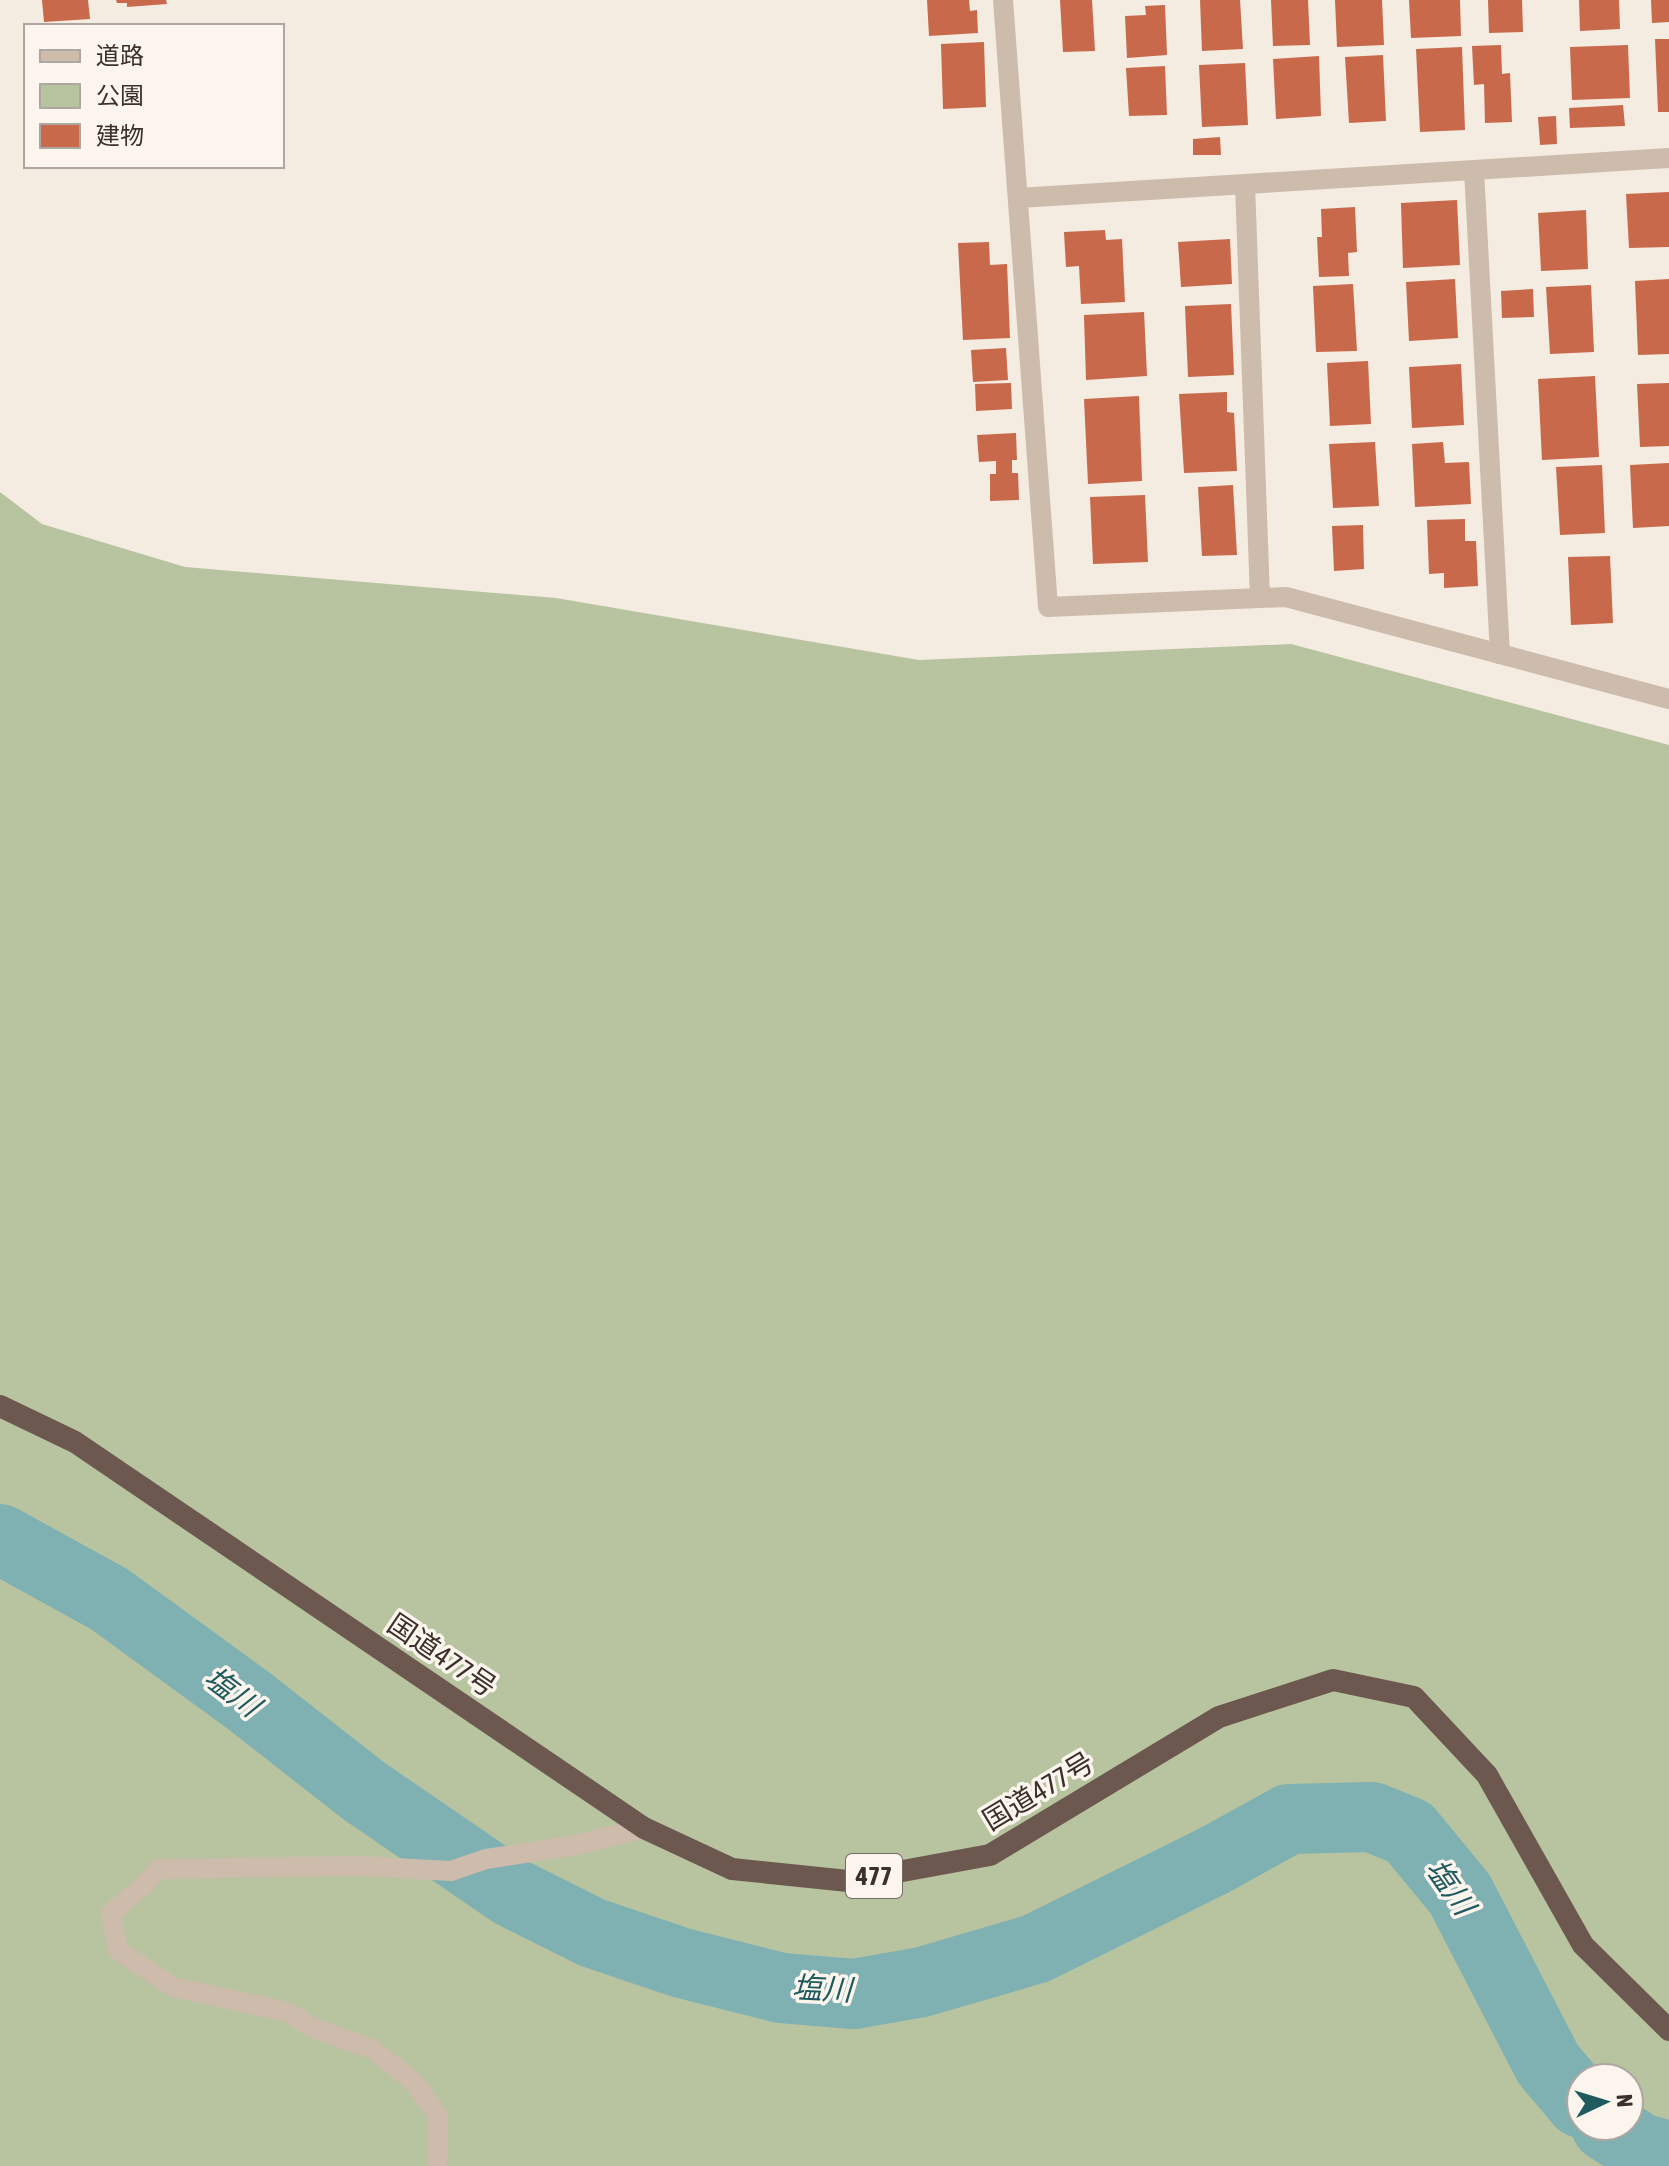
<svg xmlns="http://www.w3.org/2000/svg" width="1669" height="2166" viewBox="0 0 1669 2166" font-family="'Asap Condensed','Noto Sans JP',sans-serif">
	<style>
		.green { fill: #b8c4a0; fill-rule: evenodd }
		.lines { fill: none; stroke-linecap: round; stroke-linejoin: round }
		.river { stroke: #7fb0b2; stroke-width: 70 }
		.building { fill: #c8694b }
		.minor { stroke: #cdbbac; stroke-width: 20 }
		.trunk { stroke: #6c584f; stroke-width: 22 }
		.labels { text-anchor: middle; stroke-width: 7; stroke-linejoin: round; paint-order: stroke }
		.shield { fill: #fbf5ee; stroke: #756b66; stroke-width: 2 }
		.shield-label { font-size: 26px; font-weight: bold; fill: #3b302b }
		.street-label { font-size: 28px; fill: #3b302b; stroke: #fbf5ee }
		.water-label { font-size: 30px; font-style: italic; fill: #1f5a5e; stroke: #fbf5ee }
	</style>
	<rect width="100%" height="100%" fill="#f4ebe1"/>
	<path class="green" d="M0,492L42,524L185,567L556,598L919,660L1291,644L1669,745V2166H0ZM1581,2078H1629V2126H1581Z"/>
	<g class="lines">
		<g class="river">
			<polyline points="0,1539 109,1599 249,1701 364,1791 511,1892 593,1933 682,1963 781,1988 854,1994 922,1982 1035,1949 1213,1861 1289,1819 1372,1817 1409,1832 1460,1894 1548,2064 1581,2103"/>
			<polyline points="1606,2126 1640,2148 1669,2156"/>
		</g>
	</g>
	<g class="building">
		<polygon points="42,0 88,0 90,19 44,22"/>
		<polygon points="116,0 166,0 167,4 127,7 127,3 117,3"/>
		<polygon points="927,0 969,0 970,11 977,10 978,33 929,36"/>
		<polygon points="1060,0 1092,0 1095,51 1063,52"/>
		<polygon points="1200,0 1240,0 1243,49 1202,51"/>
		<polygon points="1271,0 1308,0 1310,45 1273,46"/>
		<polygon points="1335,0 1382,0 1384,45 1337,47"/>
		<polygon points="1409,0 1460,0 1461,36 1411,38"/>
		<polygon points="1488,0 1522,0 1523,32 1489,33"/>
		<polygon points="1579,0 1619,0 1620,29 1580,31"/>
		<polygon points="1651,0 1669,0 1669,22 1652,23"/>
		<polygon points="1165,5 1167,55 1127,58 1125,16 1146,15 1145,6"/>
		<polygon points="1655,39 1669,39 1669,112 1658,112"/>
		<polygon points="984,42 986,107 943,109 941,44"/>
		<polygon points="1501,45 1502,74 1510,73 1512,122 1485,123 1484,84 1474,85 1472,46"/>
		<polygon points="1628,45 1630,98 1572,100 1570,47"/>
		<polygon points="1462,47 1465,130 1420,132 1416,49"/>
		<polygon points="1383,55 1386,121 1349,123 1345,57"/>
		<polygon points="1319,56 1321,116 1276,119 1273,59"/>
		<polygon points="1245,63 1248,125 1202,127 1199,65"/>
		<polygon points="1165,66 1167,115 1129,116 1126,68"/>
		<polygon points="1623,105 1625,126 1570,128 1569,108"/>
		<polygon points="1556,116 1557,144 1540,145 1538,117"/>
		<polygon points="1220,137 1221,155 1193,155 1193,139"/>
		<polygon points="1669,192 1669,247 1629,248 1626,194"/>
		<polygon points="1457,200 1460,265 1403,268 1401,203"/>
		<polygon points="1355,207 1357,252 1348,253 1349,276 1319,277 1317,237 1322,237 1321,209"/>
		<polygon points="1586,210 1588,269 1541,271 1538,213"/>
		<polygon points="1105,230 1106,240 1122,239 1125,302 1081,304 1079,266 1066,267 1064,232"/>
		<polygon points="1230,239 1232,284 1181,287 1178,242"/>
		<polygon points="989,242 990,265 1007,264 1010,338 963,340 958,243"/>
		<polygon points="1455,279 1458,338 1409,341 1406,282"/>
		<polygon points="1669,279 1669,354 1638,355 1635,281"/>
		<polygon points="1353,284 1357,351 1316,352 1313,286"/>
		<polygon points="1591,285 1594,352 1550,354 1546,287"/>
		<polygon points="1533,289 1534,317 1502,318 1501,291"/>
		<polygon points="1231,304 1234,375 1188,377 1185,306"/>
		<polygon points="1144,312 1147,376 1086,380 1084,315"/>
		<polygon points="1006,348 1008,380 973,382 971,350"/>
		<polygon points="1368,361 1371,424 1330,426 1327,363"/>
		<polygon points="1461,364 1464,425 1412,428 1409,367"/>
		<polygon points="1595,376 1599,457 1542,460 1538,379"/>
		<polygon points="1011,383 1012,409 976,411 975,384"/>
		<polygon points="1669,383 1669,446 1640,447 1637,384"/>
		<polygon points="1227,392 1227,412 1234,413 1237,471 1184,473 1179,394"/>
		<polygon points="1139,396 1142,481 1088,484 1084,399"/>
		<polygon points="1016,433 1017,460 1012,460 1012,473 1018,473 1019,500 990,501 990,474 996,474 996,461 979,462 977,435"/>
		<polygon points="1375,442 1379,506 1333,508 1329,444"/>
		<polygon points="1443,442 1445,463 1469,462 1471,504 1415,507 1412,444"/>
		<polygon points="1669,463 1669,526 1633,528 1630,465"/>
		<polygon points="1602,465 1605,533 1560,535 1556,467"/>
		<polygon points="1233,485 1237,555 1202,556 1198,487"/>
		<polygon points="1145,495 1148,562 1093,564 1090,497"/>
		<polygon points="1465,519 1465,541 1476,541 1478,586 1444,588 1444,573 1429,574 1427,520"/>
		<polygon points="1363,525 1364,569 1334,571 1332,526"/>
		<polygon points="1610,556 1613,623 1571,625 1568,557"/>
	</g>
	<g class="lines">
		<g class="minor">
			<polyline points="1003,0 1048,607 1286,597 1669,699"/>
			<polyline points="1474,170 1500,654"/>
			<polyline points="1245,184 1260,598"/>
			<polyline points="1018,198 1669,158"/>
			<polyline points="437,2166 438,2116 414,2082 372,2049 313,2028 287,2012 173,1987 118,1950 111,1913 145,1884 158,1869 356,1866 451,1871 486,1859 576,1845 644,1828"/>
		</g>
		<polyline class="trunk" points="0,1406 75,1442 644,1828 732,1869 848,1881 990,1855 1219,1717 1333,1680 1414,1697 1487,1775 1583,1945 1669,2030"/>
	</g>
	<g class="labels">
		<rect class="shield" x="846" y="1854" width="56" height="44" rx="6"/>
		<g class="shield-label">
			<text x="874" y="1885">477</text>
		</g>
		<g class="street-label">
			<text transform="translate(442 1655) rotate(34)" y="10">国道477号</text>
			<text transform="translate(1038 1791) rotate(-31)" y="10">国道477号</text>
		</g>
		<g class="water-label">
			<text transform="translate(232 1692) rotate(37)" y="10">塩川</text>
			<text transform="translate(1450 1887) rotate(55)" y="10">塩川</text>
			<text transform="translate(822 1989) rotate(3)" y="10">塩川</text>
		</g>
	</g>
	<rect x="24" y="24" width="260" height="144" fill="#fbf5ee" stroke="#aea6a0" stroke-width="2"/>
	<rect x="40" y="50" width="40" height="12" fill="#cdbbac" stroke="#aea6a0" stroke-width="2"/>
	<text x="96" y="64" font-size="24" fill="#3b302b">道路</text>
	<rect x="40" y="84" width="40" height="24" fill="#b8c4a0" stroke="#aea6a0" stroke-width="2"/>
	<text x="96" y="104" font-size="24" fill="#3b302b">公園</text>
	<rect x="40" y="124" width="40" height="24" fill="#c8694b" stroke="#aea6a0" stroke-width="2"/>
	<text x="96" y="144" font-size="24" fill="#3b302b">建物</text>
	<g transform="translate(1605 2102) rotate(86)"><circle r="38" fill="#fbf5ee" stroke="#aea6a0" stroke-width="2"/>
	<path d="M0-6L14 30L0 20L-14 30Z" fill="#1f5a5e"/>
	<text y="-12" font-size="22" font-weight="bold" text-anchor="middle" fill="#3b302b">N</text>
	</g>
</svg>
